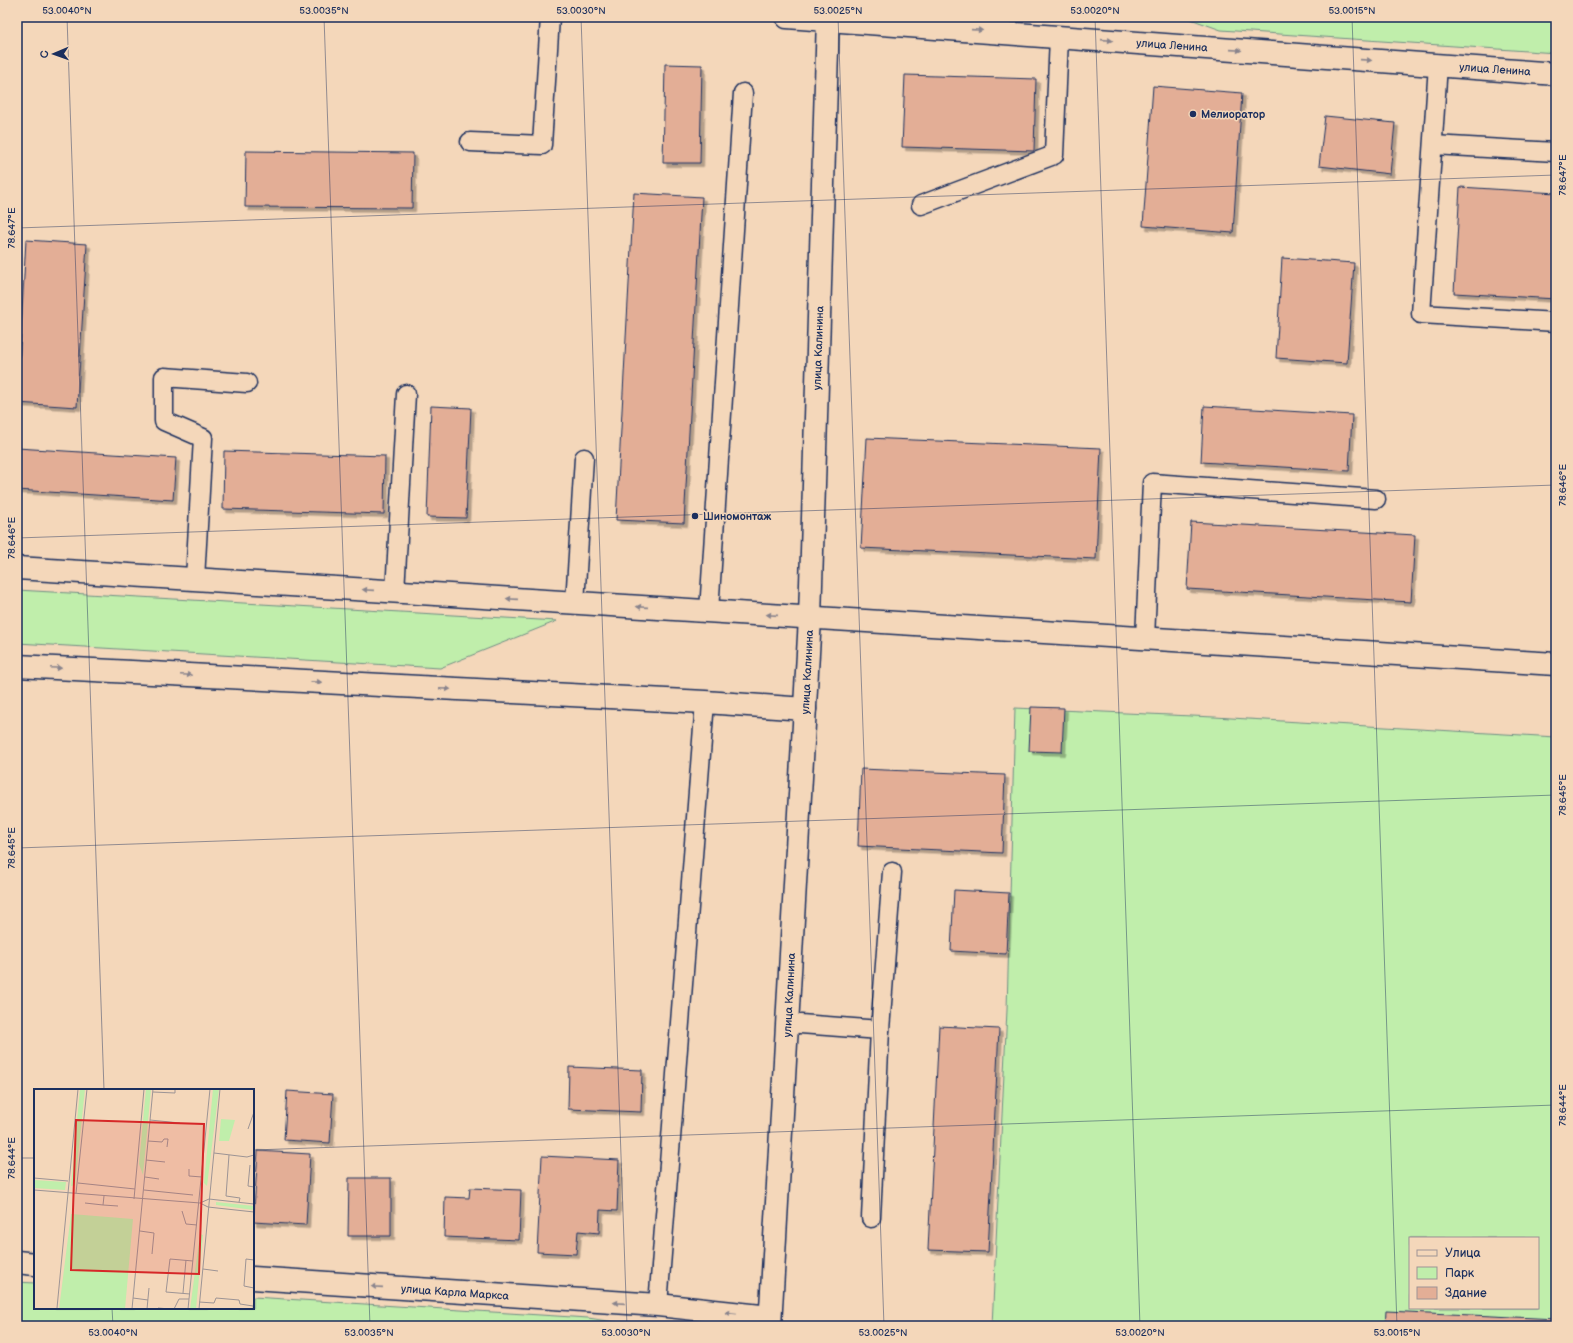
<svg xmlns="http://www.w3.org/2000/svg" width="1573" height="1343" viewBox="0 0 1573 1343" font-family="'Balsamiq Sans',sans-serif">
	<style>
		.green { fill: #c0eeab; stroke: #6e8e84; fill-rule: evenodd }
		.building { fill: #e3ae96; stroke: #1b2f5e; filter: url(#shadow) }
		.lines { fill: none; stroke-linecap: round; stroke-linejoin: round }
		.service-casing { stroke: #1b2f5e; stroke-width: 21 }
		.minor-casing { stroke: #1b2f5e; stroke-width: 25 }
		.tertiary-casing { stroke: #1b2f5e; stroke-width: 25 }
		.service { stroke: #f4d7ba; stroke-width: 18 }
		.minor { stroke: #f4d7ba; stroke-width: 22 }
		.tertiary { stroke: #f4d7ba; stroke-width: 22 }
		.oneway { fill: #88838c }
		.ticks { fill: none; stroke: #1b2f5e; stroke-width: 1; stroke-opacity: 0.45 }
		.poi-dot { fill: #1b2f5e; stroke: #f4d7ba; stroke-width: 1.5 }
		.labels { text-anchor: middle; stroke-width: 3; stroke-linejoin: round; paint-order: stroke }
		.street-label { font-size: 11px; fill: #1b2f5e; stroke: #f4d7ba }
		.poi-label { font-size: 11px; font-weight: bold; fill: #1b2f5e; stroke: #f4d7ba; text-anchor: start }
		.inset-road { fill: none; stroke: #9d9495; stroke-width: 1 }
		.view { fill: #d62828; fill-opacity: 0.15; stroke: #d62828; stroke-width: 2 }
		.inset-edge { fill: none; stroke: #1b2f5e; stroke-width: 2 }
		.neatline { fill: none; stroke: #1b2f5e; stroke-width: 1.5 }
		.ticks-label { font-size: 10px; text-anchor: middle; fill: #1b2f5e }
	</style>
	<defs>
		<filter id="shadow"><feDropShadow dx="3.5" dy="3.5" stdDeviation="0" flood-color="#0004"/></filter>
	</defs>
	<rect width="100%" height="100%" fill="#f4d7ba"/>
	<filter id="ink" filterUnits="userSpaceOnUse"><feTurbulence type="fractalNoise" baseFrequency=".025" numOctaves="2"/><feDisplacementMap in="SourceGraphic" scale="8" xChannelSelector="R" yChannelSelector="G"/><feConvolveMatrix kernelMatrix="1 2 1 2 8 2 1 2 1" color-interpolation-filters="sRGB"/></filter>
	<g filter="url(#ink)">
		<g class="green">
			<polygon points="1185,17 1556,17 1556,53 1221,30"/>
			<polygon points="17,590 557,621 440,668 17,643"/>
			<path d="M1015,708L1214,717L1556,737V1326H992L1007,1010ZM1410,1238H1538V1308H1410Z"/>
			<polygon points="17,1282 35,1283 35,1308 253,1308 253,1297 588,1318 640,1326 17,1326"/>
		</g>
		<g class="building">
			<polygon points="665,64 702,65 700,163 663,163"/>
			<polygon points="905,75 1036,79 1034,151 902,147"/>
			<polygon points="1153,86 1242,93 1233,233 1143,226"/>
			<polygon points="1325,116 1395,123 1390,174 1319,166"/>
			<polygon points="246,151 413,153 412,208 245,207"/>
			<polygon points="1460,187 1556,193 1556,299 1454,293"/>
			<polygon points="634,193 702,197 684,523 616,520"/>
			<polygon points="26,240 87,244 77,407 17,403"/>
			<polygon points="1282,258 1354,263 1347,363 1276,358"/>
			<polygon points="431,406 471,408 466,518 427,517"/>
			<polygon points="1204,406 1352,415 1349,471 1201,462"/>
			<polygon points="867,438 1101,448 1096,559 861,548"/>
			<polygon points="17,448 176,458 173,500 17,490"/>
			<polygon points="224,451 385,456 384,514 223,509"/>
			<polygon points="1191,522 1415,535 1411,602 1187,589"/>
			<polygon points="1031,707 1064,708 1062,752 1029,751"/>
			<polygon points="861,769 1005,775 1002,853 858,846"/>
			<polygon points="954,890 1009,893 1006,954 951,951"/>
			<polygon points="939,1026 999,1029 988,1252 928,1250"/>
			<polygon points="569,1067 642,1070 641,1112 568,1109"/>
			<polygon points="287,1091 333,1094 330,1143 284,1140"/>
			<polygon points="258,1151 310,1154 306,1225 253,1222"/>
			<polygon points="542,1156 619,1160 617,1211 600,1210 599,1233 578,1231 576,1254 537,1252"/>
			<polygon points="349,1178 391,1178 391,1236 348,1236"/>
			<polygon points="470,1188 521,1190 519,1240 444,1237 445,1197 469,1198"/>
			<polygon points="1386,1311 1556,1319 1556,1326 1385,1326"/>
		</g>
		<g class="lines">
			<defs>
				<g id="service">
					<polyline points="1438,65 1421,314 1556,322"/>
					<polyline points="470,142 542,145 550,17"/>
					<polyline points="1433,145 1556,152"/>
					<polyline points="921,205 1054,155 1059,37"/>
					<polyline points="195,579 203,438 164,421 164,377 247,383"/>
					<polyline points="395,592 406,394"/>
					<polyline points="575,603 584,458"/>
					<polyline points="709,611 743,93"/>
					<polyline points="1145,638 1152,483 1376,499"/>
					<polyline points="787,1023 880,1030 871,1218"/>
					<polyline points="880,1030 892,872"/>
					<polyline points="658,1305 705,702"/>
				</g>
				<g id="minor">
					<polyline points="17,568 1556,664"/>
					<polyline points="17,666 705,702 805,709"/>
					<polyline points="17,1262 35,1264"/>
					<polyline points="253,1278 658,1305 770,1317"/>
					<polyline points="770,1326 810,618 828,17"/>
				</g>
				<polyline id="tertiary" points="787,17 1556,74"/>
			</defs>
			<use href="#service" class="service-casing"/>
			<use href="#minor" class="minor-casing"/>
			<use href="#tertiary" class="tertiary-casing"/>
			<use href="#service" class="service"/>
			<use href="#minor" class="minor"/>
			<use href="#tertiary" class="tertiary"/>
		</g>
		<defs><path id="oneway-solid" d="M-6-.8H1V-3.2L6.5 0L1 3.2V.8H-6Z"/></defs>
		<g class="oneway">
			<use href="#oneway-solid" transform="translate(977 30) rotate(4)"/>
			<use href="#oneway-solid" transform="translate(1107 40) rotate(4)"/>
			<use href="#oneway-solid" transform="translate(1236 50) rotate(4)"/>
			<use href="#oneway-solid" transform="translate(1366 60) rotate(4)"/>
			<use href="#oneway-solid" transform="translate(368 590) rotate(-176)"/>
			<use href="#oneway-solid" transform="translate(512 599) rotate(-176)"/>
			<use href="#oneway-solid" transform="translate(642 607) rotate(-176)"/>
			<use href="#oneway-solid" transform="translate(772 615) rotate(-176)"/>
			<use href="#oneway-solid" transform="translate(56 668) rotate(3)"/>
			<use href="#oneway-solid" transform="translate(186 675) rotate(3)"/>
			<use href="#oneway-solid" transform="translate(316 682) rotate(3)"/>
			<use href="#oneway-solid" transform="translate(445 689) rotate(3)"/>
			<use href="#oneway-solid" transform="translate(377 1287) rotate(-176)"/>
			<use href="#oneway-solid" transform="translate(619 1303) rotate(-176)"/>
			<use href="#oneway-solid" transform="translate(731 1313) rotate(-174)"/>
		</g>
	</g>
	<path class="ticks" d="M67,17L104,1090M324,17L370,1326M581,17L627,1326M838,17L884,1326M1095,17L1140,1326M1352,17L1397,1326M17,228L1556,175M17,538L1556,485M17,848L1556,795M253,1150L1556,1105M17,1158H35M112,1308L113,1326"/>
	<g class="poi-dot">
		<circle cx="1193" cy="114" r="4"/>
		<circle cx="695" cy="516" r="4"/>
	</g>
	<g class="labels">
		<g class="street-label">
			<text transform="translate(1172 45) rotate(4)" y="4">улица Ленина</text>
			<text transform="translate(1495 69) rotate(4)" y="4">улица Ленина</text>
			<text transform="translate(818 348) rotate(-88)" y="4">улица Калинина</text>
			<text transform="translate(807 672) rotate(-87)" y="4">улица Калинина</text>
			<text transform="translate(789 995) rotate(-87)" y="4">улица Калинина</text>
			<text transform="translate(455 1292) rotate(4)" y="4">улица Карла Маркса</text>
		</g>
		<g class="poi-label">
			<text x="1201" y="118">Мелиоратор</text>
			<text x="703" y="520">Шиномонтаж</text>
		</g>
	</g>
	<g transform="translate(34 1089)">
		<rect width="220" height="220" fill="#f4d7ba"/>
		<path d="M46,0H51L41,96L37,97ZM112,0H117L109,86L105,75ZM179,0H185L173,97L170,94ZM187,30L201,31L195,52H185ZM0,91L32,93L31,101L0,99ZM182,113L220,117V121L182,116ZM37,125L99,130L91,220H25ZM166,145L169,146L162,220H156Z" fill="#c0eeab"/>
		<path class="inset-road" d="M119,3L141,4V0M116,31L146,34M214,40L220,23M114,52L128,53L130,50H134L133,58M180,64L213,68L220,66M195,66L192,107L206,109L205,113M112,71L131,73M216,76L214,97L220,98M155,80V87L168,88M111,88L125,90M0,89L34,92M44,94L101,100M0,101L166,114L174,118L220,123M110,101L159,106M42,104L53,0M100,110L110,0M51,114L69,116L70,107M166,114L175,110L220,115M69,116L84,117M148,122L152,135L163,136M106,142L120,144L118,165M220,171L212,170L210,197L220,199M169,180L184,182M149,204L152,171M156,205L132,203L136,170L159,172M99,209L114,211M165,213L180,214L182,209L205,211L206,215L219,217M23,219L44,0M124,219L136,220M98,220L119,0M113,220L115,199M140,220L145,210H155M154,220L176,0M165,220L186,0M219,220L220,208"/>
		<path class="view" d="M42,31L170,35L165,185L37,181Z"/>
		<rect width="220" height="220" class="inset-edge"/>
	</g>
	<rect width="1573" height="1343" fill="none" stroke="#f4d7ba" stroke-width="44"/>
	<rect x="1409" y="1237" width="130" height="72" fill="#f4d7ba" stroke="#9d9495"/>
	<rect x="1417" y="1250" width="20" height="6" fill="#f4d7ba" stroke="#9d9495"/>
	<text x="1445" y="1257" font-size="12" fill="#1b2f5e">Улица</text>
	<rect x="1417" y="1267" width="20" height="12" fill="#c0eeab" stroke="#9d9495"/>
	<text x="1445" y="1277" font-size="12" fill="#1b2f5e">Парк</text>
	<rect x="1417" y="1287" width="20" height="12" fill="#e3ae96" stroke="#9d9495"/>
	<text x="1445" y="1297" font-size="12" fill="#1b2f5e">Здание</text>
	<g transform="translate(54 54) rotate(268)" stroke="#f4d7ba" stroke-width="3" paint-order="stroke">
	<path d="M0-3L7 15L0 10L-7 15Z" fill="#1b2f5e"/>
	<text y="-6" font-size="11" font-weight="bold" text-anchor="middle" fill="#1b2f5e">С</text>
	</g>
	<rect x="22" y="22" width="1529" height="1299" class="neatline"/>
	<g class="ticks-label">
		<text x="67" y="14">53.0040°N</text>
		<text x="324" y="14">53.0035°N</text>
		<text x="581" y="14">53.0030°N</text>
		<text x="838" y="14">53.0025°N</text>
		<text x="1095" y="14">53.0020°N</text>
		<text x="1352" y="14">53.0015°N</text>
		<text transform="translate(1562 175) rotate(-90)" y="4">78.647°E</text>
		<text transform="translate(11 228) rotate(-90)" y="4">78.647°E</text>
		<text transform="translate(1562 485) rotate(-90)" y="4">78.646°E</text>
		<text transform="translate(11 538) rotate(-90)" y="4">78.646°E</text>
		<text transform="translate(1562 795) rotate(-90)" y="4">78.645°E</text>
		<text transform="translate(11 848) rotate(-90)" y="4">78.645°E</text>
		<text transform="translate(1562 1105) rotate(-90)" y="4">78.644°E</text>
		<text transform="translate(11 1158) rotate(-90)" y="4">78.644°E</text>
		<text x="113" y="1336">53.0040°N</text>
		<text x="369" y="1336">53.0035°N</text>
		<text x="626" y="1336">53.0030°N</text>
		<text x="883" y="1336">53.0025°N</text>
		<text x="1140" y="1336">53.0020°N</text>
		<text x="1397" y="1336">53.0015°N</text>
	</g>
</svg>
